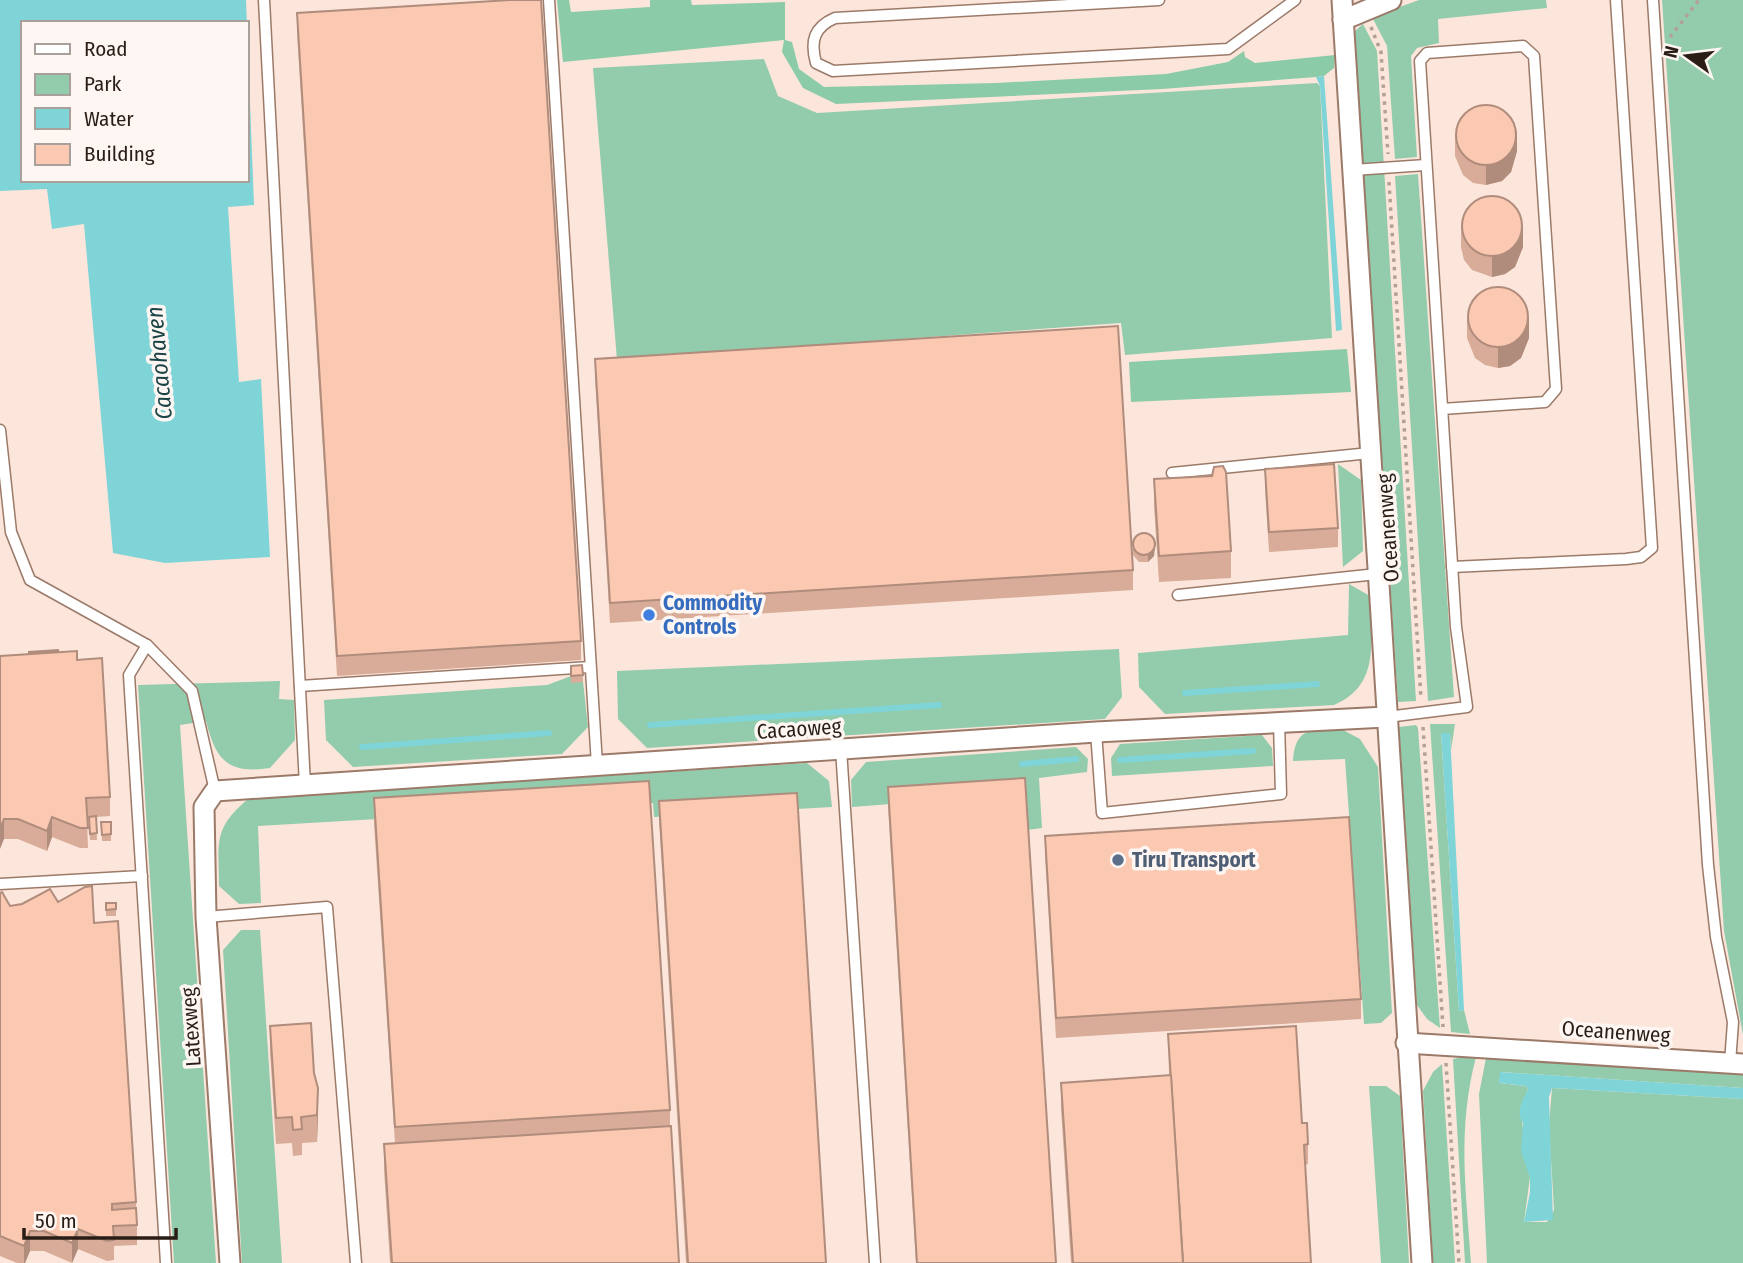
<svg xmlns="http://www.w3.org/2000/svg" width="1743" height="1263" viewBox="0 0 1743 1263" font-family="'Fira Sans Condensed',sans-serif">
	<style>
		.green { fill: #92ccac }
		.forest { fill: #8bcba7 }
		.water { fill: #7fd4d8; fill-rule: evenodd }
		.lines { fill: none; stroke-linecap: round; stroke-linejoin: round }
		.stream { stroke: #7fd4d8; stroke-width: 6 }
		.service-casing { stroke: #9b7a69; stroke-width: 13 }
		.minor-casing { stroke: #9b7a69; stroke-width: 23 }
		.path { stroke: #b3a096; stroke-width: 3.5; stroke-dasharray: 3.5 5; stroke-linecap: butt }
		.service { stroke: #fff; stroke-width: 10 }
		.minor { stroke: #fff; stroke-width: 19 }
		.wall { fill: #d8ac98 }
		.shaded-wall { fill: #b08c7c }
		.building { fill: #fbc8b1; stroke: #b08c7c; stroke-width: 2 }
		.shop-dot { fill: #3f7fe0; stroke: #fef6f3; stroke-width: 2.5 }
		.service-dot { fill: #5c6f8a; stroke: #fef6f3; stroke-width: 2.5 }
		.labels { text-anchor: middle; stroke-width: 7; stroke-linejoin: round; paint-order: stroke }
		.street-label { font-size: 21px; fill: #2a1d16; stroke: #fef6f3 }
		.shop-label { font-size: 21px; font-weight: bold; fill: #366cbe; stroke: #fef6f3; text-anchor: start }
		.service-label { font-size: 21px; font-weight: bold; fill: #4e5e75; stroke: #fef6f3; text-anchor: start }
		.water-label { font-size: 23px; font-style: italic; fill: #1b4345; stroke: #fef6f3 }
	</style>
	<rect width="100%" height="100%" fill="#fce6db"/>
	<g class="green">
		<polygon points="1419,0 1546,0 1547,8 1438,19 1439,43 1417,48 1411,56 1417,157 1395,159 1387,46 1372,17"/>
		<polygon points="1662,0 1743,0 1743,1035 1724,931"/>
		<polygon points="1363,24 1377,51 1416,701 1398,702 1354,32"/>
		<polygon points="764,59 778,96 817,113 1317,83 1320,86 1332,338 1125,355 1121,323 617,360 593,68"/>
		<polygon points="1418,174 1454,697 1428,701 1395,176"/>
		<polygon points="1338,464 1361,480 1363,551 1343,567"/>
		<path d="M1349,584L1370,596C1370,640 1382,684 1334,705L1165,714L1139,687L1138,653L1348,635Z"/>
		<polygon points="1119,649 1122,697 1105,719 647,748 618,719 617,671"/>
		<polygon points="582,672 588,727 562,754 353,767 326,740 324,700 547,685"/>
		<path d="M280,681L279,699L294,700L295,740L270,768C228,774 216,761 206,721L180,725L216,1263H174L138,685Z"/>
		<polygon points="1430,724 1455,724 1451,750 1450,733 1441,733 1459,1011 1464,1010 1470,1034 1451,1032"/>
		<polygon points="1416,725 1418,728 1440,1028 1427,1019 1417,1005 1399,727"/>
		<path d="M1343,730L1360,739L1378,767L1392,1013L1381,1023L1364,1024L1345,759L1293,761C1295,725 1314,730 1343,730Z"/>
		<polygon points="1262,735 1272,748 1273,766 1112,776 1111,758 1120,744"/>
		<polygon points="1076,747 1088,759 1087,772 1039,778 1042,828 1027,830 1020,794 852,807 851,780 866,762"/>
		<path d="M807,763L829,781L832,807L654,817L653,803L258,826L261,903L239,904L219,886C219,844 212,829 248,799Z"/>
		<polygon points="241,930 260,930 282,1263 242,1263 223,950"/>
		<path d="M1469,1056L1476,1057C1457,1130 1466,1189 1471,1263H1465L1453,1059Z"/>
		<polygon points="1486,1058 1743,1074 1743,1088 1501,1072 1499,1083 1526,1086 1528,1089 1520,1108 1530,1177 1524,1222 1547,1222 1554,1210 1549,1125 1552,1088 1743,1099 1743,1263 1487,1263 1479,1094"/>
		<polygon points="1442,1064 1455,1263 1433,1263 1423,1091 1433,1072"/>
		<polygon points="1369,1086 1386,1086 1400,1096 1409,1263 1381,1263"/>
	</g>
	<g class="forest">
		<polygon points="557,0 569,0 571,12 650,7 650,0 691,0 692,5 785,2 785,40 792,42 799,69 824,87 996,83 1166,74 1228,62 1244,51 1245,57 1255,63 1335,55 1334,68 1324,76 1316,77 1162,89 836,104 803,88 782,52 784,40 563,62"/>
		<polygon points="1347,349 1351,392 1131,402 1129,362"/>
	</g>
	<g class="water">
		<path d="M0,0H246L254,205L228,207L239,382L261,379L270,557L165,563L113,553L84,224L52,229L47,189L0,191ZM23,23H247V180H23Z"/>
		<polygon points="1324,76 1342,330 1336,331 1320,86 1316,77"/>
		<polygon points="1441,733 1450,733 1464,1010 1459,1011"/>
		<path d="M1500,1072L1743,1088V1099L1552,1088L1549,1097L1553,1220L1524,1222L1530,1192V1177L1521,1152L1523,1123C1515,1112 1523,1100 1528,1089L1526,1086L1499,1083Z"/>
	</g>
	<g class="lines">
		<g class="stream">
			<polyline points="1185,693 1317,684"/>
			<polyline points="650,725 939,705"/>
			<polyline points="362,747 549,733"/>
			<polyline points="1120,760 1253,751"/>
			<polyline points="1022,764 1076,759"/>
		</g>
		<defs>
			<g id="service">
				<polyline points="264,0 305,785"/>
				<polyline points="549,0 597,765"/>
				<path d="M1159,0L835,18C814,27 810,41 816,63L833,71L1228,49L1295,0"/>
				<polyline points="1653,0 1708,865 1716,937 1733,1022 1730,1063"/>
				<polyline points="1353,170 1426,165"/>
				<polyline points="0,430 11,532 30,580 147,645 192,691 215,791"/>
				<polyline points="1172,473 1370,453"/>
				<polyline points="1452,567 1626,559 1641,557 1652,548 1616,0"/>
				<polyline points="1178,595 1377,574"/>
				<polyline points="147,645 129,675 166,1263"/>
				<polyline points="300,686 590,667"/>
				<polyline points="1387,717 1467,707 1456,627 1420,61 1427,53 1523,46 1534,56 1556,389 1545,402 1442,409"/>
				<polyline points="1096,732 1102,813 1281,794 1279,722"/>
				<polyline points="841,749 875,1263"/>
				<polyline points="0,884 142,876"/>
				<polyline points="206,917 327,907 356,1263"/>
			</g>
			<g id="minor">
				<polyline points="1342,0 1422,1263"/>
				<polyline points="1343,20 1391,0"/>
				<polyline points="1406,1043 1743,1064"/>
				<polyline points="230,1263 206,917 204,807 215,791 1096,732 1386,717"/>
			</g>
		</defs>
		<use href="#service" class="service-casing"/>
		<use href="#minor" class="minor-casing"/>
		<g class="path">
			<polyline points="1371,27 1381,52 1388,154"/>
			<polyline points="1670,37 1699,0"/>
			<polyline points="1389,182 1421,699"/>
			<polyline points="1423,727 1443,1027"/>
			<polyline points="1446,1063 1459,1263"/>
		</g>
		<use href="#service" class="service"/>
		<use href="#minor" class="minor"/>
	</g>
	<g class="wall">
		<polygon points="297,13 581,641 581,660 337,676 297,33"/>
		<polygon points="1455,136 1517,151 1511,172 1502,181 1486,185 1473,183 1463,175 1455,156"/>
		<polygon points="1461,227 1523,247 1515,267 1505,274 1492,277 1472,270 1464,260 1461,247"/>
		<polygon points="1467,319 1529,338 1521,358 1510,366 1498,368 1485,365 1475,358 1467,338"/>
		<polygon points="595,359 1133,570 1133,590 610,623 595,379"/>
		<polygon points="1265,469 1338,528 1338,547 1269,552 1265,489"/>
		<polygon points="1212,476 1231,551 1231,578 1159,582 1154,506 1154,479"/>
		<polygon points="1133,539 1154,556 1148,562 1139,562 1133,555"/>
		<polygon points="58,652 77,660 110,797 110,816 96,817 97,840 90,840 89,818 87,818 88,848 80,848 52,837 47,851 18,839 4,839 0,656"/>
		<polygon points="582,665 583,682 571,683 571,666"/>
		<polygon points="888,787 1056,1263 916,1263 888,807"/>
		<polygon points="374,798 670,1110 670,1126 679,1263 390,1263 384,1170 384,1144 395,1143 374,824"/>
		<polygon points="659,801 826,1263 686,1263 659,821"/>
		<polygon points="101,822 111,822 111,841 102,841"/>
		<polygon points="1045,836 1361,999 1361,1019 1056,1038 1045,855"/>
		<polygon points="0,893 10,906 58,902 94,923 136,1202 137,1225 137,1245 114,1246 114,1260 107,1261 78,1249 72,1263 44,1251 30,1251 25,1263 17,1263 0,1256"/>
		<rect x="106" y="903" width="10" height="13"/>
		<polygon points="270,1026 314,1073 318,1114 317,1142 302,1143 302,1155 293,1156 292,1143 276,1144 270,1052"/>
		<polygon points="1168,1034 1302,1123 1308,1144 1308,1164 1305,1165 1311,1263 1071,1263 1061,1109 1061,1083 1169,1075"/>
	</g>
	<g class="shaded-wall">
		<polygon points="1517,131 1517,151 1511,172 1502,181 1486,185 1486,165"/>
		<polygon points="1523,227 1523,247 1515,267 1505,274 1492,277 1492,257"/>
		<polygon points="1529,318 1529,338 1521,358 1510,366 1498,368 1498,348"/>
		<polygon points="1155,548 1154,556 1148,562 1148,555"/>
		<polygon points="52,817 52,837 47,851 47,831"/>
		<polygon points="4,819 4,839 0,849 0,829"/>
		<polygon points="318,1088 318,1114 317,1142 317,1115"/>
		<polygon points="78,1229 78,1249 72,1263 72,1243"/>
		<polygon points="30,1231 30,1251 25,1263 24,1263 24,1246"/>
	</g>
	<g class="building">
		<polygon points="510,0 541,0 581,641 337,656 297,13"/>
		<circle cx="1486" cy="135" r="30"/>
		<circle cx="1492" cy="226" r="30"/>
		<circle cx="1498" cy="317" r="30"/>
		<polygon points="1118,326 1133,570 610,603 595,359"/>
		<polygon points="1334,464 1338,528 1269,532 1265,469"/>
		<polygon points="1223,466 1226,472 1231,551 1159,556 1154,479 1212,476 1214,467"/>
		<circle cx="1144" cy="544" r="11"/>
		<polygon points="58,650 58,652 29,654 29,652"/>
		<polygon points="77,651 77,660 102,658 110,797 86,798 88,828 80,828 52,817 47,831 18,819 4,819 0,829 0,656"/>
		<polygon points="582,665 583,675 571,676 571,666"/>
		<polygon points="1025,778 1056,1263 917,1263 888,787"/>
		<polygon points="649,781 670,1110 395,1127 374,798"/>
		<polygon points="797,793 826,1263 688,1263 659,801"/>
		<polygon points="96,816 97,833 90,834 89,817"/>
		<polygon points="1349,817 1361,999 1056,1018 1045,836"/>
		<polygon points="101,822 111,822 111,834 102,835"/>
		<polygon points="92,886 94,923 118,921 136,1202 112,1204 112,1210 136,1208 137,1225 113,1226 114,1240 107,1241 78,1229 72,1243 44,1231 30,1231 24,1246 0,1236 0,893 2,892 10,906 22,904 50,889 58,902 85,887"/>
		<polygon points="106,903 116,903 116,909 106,910"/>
		<polygon points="311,1023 314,1073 318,1088 317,1115 301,1117 302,1129 293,1130 292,1117 276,1118 270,1026"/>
		<polygon points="1296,1026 1302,1123 1307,1123 1308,1144 1304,1145 1311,1263 1183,1263 1168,1034"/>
		<polygon points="1171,1075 1183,1263 1073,1263 1061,1083"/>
		<polygon points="671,1126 679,1263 392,1263 384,1144"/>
	</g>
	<circle class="shop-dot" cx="649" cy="615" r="7"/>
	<circle class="service-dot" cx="1118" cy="860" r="7"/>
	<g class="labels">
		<g class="street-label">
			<text transform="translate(1388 528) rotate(-94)" y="7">Oceanenweg</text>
			<text transform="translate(799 729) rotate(-4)" y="7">Cacaoweg</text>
			<text transform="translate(191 1027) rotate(-94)" y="7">Latexweg</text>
			<text transform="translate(1616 1032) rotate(4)" y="7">Oceanenweg</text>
		</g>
		<g class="shop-label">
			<text x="663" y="610">Commodity<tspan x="663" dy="24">Controls</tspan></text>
		</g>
		<g class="service-label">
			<text x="1132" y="867">Tiru Transport</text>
		</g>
		<g class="water-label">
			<text transform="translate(159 363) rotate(-95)" y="8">Cacaohaven</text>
		</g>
	</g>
	<rect x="21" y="21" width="228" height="161" fill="#fef6f3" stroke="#a99f9b" stroke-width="2"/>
	<rect x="35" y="44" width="35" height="10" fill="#ffffff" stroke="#a99f9b" stroke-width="2"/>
	<text x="84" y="56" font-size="21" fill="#2a1d16">Road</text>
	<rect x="35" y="74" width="35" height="21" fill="#92ccac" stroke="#a99f9b" stroke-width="2"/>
	<text x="84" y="91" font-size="21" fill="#2a1d16">Park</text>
	<rect x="35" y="108" width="35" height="21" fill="#7fd4d8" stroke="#a99f9b" stroke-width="2"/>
	<text x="84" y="126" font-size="21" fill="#2a1d16">Water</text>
	<rect x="35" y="144" width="35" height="21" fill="#fbc8b1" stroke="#a99f9b" stroke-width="2"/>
	<text x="84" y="161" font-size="21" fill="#2a1d16">Building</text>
	<g transform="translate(1687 56) rotate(284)" stroke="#fef6f3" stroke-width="5" paint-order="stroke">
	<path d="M0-5L12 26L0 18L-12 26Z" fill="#2a1d16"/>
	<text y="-10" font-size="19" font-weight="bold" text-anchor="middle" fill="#2a1d16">N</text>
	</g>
	<path d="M24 1228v10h152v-10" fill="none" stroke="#2a1d16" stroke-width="3.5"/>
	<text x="35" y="1228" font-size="21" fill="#2a1d16" stroke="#fef6f3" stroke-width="5" paint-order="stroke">50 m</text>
</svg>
